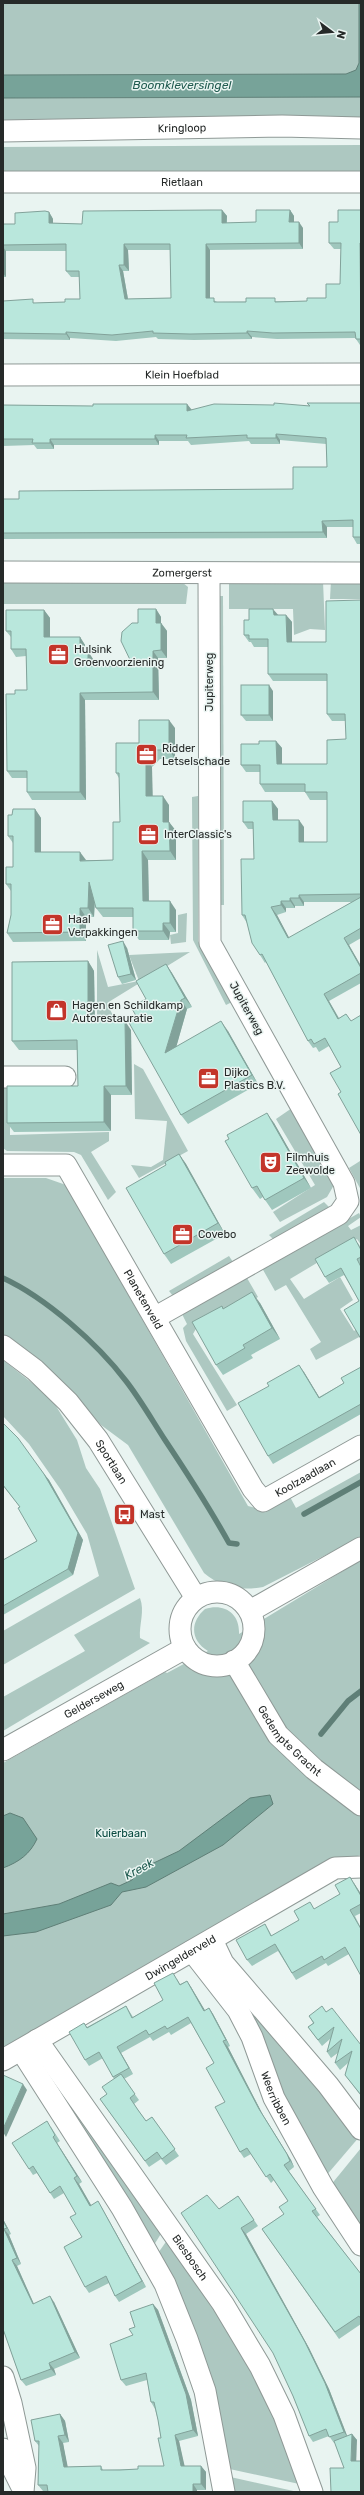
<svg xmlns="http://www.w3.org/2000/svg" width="364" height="2495" viewBox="0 0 364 2495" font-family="Rubik,sans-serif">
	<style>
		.green { fill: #adc8c1 }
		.water { fill: #77a399; stroke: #5f7f77 }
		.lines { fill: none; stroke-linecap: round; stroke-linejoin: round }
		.stream { stroke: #5f7f77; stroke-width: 5.5 }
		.minor-casing { stroke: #8f9996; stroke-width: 23 }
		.minor { stroke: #fff; stroke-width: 21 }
		.wall { fill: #9fc7bd; fill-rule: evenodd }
		.shaded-wall { fill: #82a29a }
		.building { fill: #b9e7dc; stroke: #82a29a; fill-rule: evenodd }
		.labels { text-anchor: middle; stroke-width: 3; stroke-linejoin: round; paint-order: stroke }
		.street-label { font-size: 11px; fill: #262a29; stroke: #e9f4f1 }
		.poi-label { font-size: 11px; fill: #262a29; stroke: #e9f4f1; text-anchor: start }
		.park-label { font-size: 11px; fill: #094a40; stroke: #e9f4f1 }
		.water-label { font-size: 12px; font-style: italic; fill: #205b50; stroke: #e9f4f1 }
	</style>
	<rect width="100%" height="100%" fill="#e9f4f1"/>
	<g class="green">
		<polygon points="3,3 359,3 359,63 356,71 346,74 3,75"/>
		<polygon points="361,97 361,120 3,121 3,98"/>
		<polygon points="361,145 361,175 3,176 3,147"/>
		<polygon points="178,579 188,587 186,604 3,604 3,582"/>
		<polygon points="331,580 361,580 361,599 330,599"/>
		<polygon points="229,581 323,581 325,630 310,629 294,635 293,609 229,609"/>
		<polygon points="218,596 223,596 224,905 219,905"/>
		<polygon points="198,796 198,941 232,1002 226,1005 193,940 192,797"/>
		<polygon points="187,913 186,942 171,944 170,935 178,933 178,915"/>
		<polygon points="97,950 108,987 139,981 129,955 190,952 107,1003 116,1022 97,1018"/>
		<polygon points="134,1064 143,1069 188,1151 139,1178 131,1165 151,1167 163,1160 167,1121 135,1119"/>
		<polygon points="3,1087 10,1087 10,1135 109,1132 109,1141 91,1152 116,1192 108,1200 81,1155 74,1152 7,1151 3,1148"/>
		<polygon points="292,1108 334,1185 327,1197 280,1222 273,1212 315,1185 276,1119"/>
		<polygon points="360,1161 361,1162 361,1190 349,1168"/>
		<path d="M3,1178H46L66,1185L248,1506L260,1509L289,1495L296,1508L361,1472V1537L263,1587C242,1591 221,1588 204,1573L128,1445L101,1425L85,1407L3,1336Z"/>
		<polygon points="324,1202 330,1208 273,1239 269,1235"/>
		<polygon points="359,1213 361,1217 348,1226 351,1230 361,1225 361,1245 357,1239 290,1279 304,1299 340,1277 353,1300 340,1309 354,1331 361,1327 361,1336 316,1360 310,1349 321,1342 286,1285 275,1291 262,1268"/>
		<polygon points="229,1256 233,1262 173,1296 169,1291"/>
		<polygon points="247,1278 258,1297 234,1311 197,1327 193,1334 237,1405 227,1411 186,1341 183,1328 187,1324 182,1314"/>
		<polygon points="3,1360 51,1398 77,1440 86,1468 100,1489 135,1589 3,1665 3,1631 99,1576 87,1534 61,1490 29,1444 3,1416"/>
		<path d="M361,1560V1855L332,1863L3,2050V1763L165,1672L167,1673L208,1651C190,1640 190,1622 205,1609C224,1603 240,1613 239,1634Z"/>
		<path d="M140,1598C145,1611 139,1624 140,1638L150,1643L3,1731V1697L85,1651L74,1635Z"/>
		<polygon points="212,1966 360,2136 325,2177"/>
		<polygon points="44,2069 164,2229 152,2248"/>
		<polygon points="361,2148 361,2236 330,2186"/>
		<polygon points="170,2236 242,2344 304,2485 225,2468 156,2256"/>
		<polygon points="226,2476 298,2492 228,2492"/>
	</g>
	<g class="water">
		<polygon points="359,3 361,3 361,97 3,98 3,75 346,74 356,70 359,63"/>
		<polygon points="270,1795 273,1804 223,1845 146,1887 122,1892 111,1905 36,1932 3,1936 3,1914 59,1904 111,1883 119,1886 132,1880 141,1869 179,1851 250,1798"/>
		<path d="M10,1813L23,1818L37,1839C30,1854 19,1862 3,1868V1816Z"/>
	</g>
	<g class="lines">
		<g class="stream">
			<path d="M3,1278C46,1298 97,1343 126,1381C140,1399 152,1420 165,1440C187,1473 209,1507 229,1543L237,1544"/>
			<polyline points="304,1514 361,1482"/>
			<polyline points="321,1734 348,1701 361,1691"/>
		</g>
		<defs>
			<g id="minor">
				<path id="s1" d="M3,131L282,126L361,128"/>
				<path id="s2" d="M3,182H361"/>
				<path id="s3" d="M3,375L361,374"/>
				<path id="s4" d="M3,572L361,573"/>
				<polyline points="3,1077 65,1077"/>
				<path id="s5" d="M3,1165H66L253,1489L263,1501L361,1446"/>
				<polyline points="156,1317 339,1214 348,1201 344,1183 210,943 209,574"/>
				<path id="s6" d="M3,1346L35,1370L68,1402L98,1440L196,1598"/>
				<circle cx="217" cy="1629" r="37"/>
				<polyline points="250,1611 361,1548"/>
				<path id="s7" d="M234,1661L278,1735L314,1769L361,1805"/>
				<path id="s8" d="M3,1750L185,1648"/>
				<polyline points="212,1940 223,1963 328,2085 361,2129"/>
				<path id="s9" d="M192,1951L238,2010L252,2037L274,2098L323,2187L361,2245"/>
				<path id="s10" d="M37,2040L223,2304L260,2366L284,2415L312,2492"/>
				<polyline points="21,2050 122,2208 165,2284 187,2339 205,2391 224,2492"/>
				<path id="s11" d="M3,2060L335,1868L361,1867"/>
				<polyline points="3,2377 11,2403 25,2468 23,2492"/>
				<polyline points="3,2449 21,2485"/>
			</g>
		</defs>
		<use href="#minor" class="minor-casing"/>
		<use href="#minor" class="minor"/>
	</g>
	<g class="wall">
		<path d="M222,210L227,216V223L256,222L290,210L294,216V222L303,228V249L210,250V298L217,302L307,301L326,298L340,284L341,249H334L329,243L338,222L361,210V345H360L356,339L355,338L277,339L252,337V339L194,340L158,339L156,337L116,341L70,338V340L3,339V301L36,303L65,302L80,299L79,277H71L66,271V251H6V277H3V224H15L49,212L53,219V223L82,224ZM128,250H170L171,298L128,299L123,271H129Z"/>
		<polygon points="307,403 361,403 361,544 357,544 353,537 353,527 327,527 327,538 3,539 3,499 19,499 293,489 327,467 326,444 280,440 280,444 251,444 249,441 191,445 188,441 159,441 159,445 54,445 54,449 37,449 34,445 3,446 3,405 93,406 187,404 191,410 274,405 309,406"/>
		<path d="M361,600V938L349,945L361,966V983L329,1001L339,1018L346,1014L351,1021L341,1092V1067L329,1046L319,1052L316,1047L313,1048L308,1041L266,962L265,963L260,955L247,923L242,915L254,859L253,829H248L243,822L272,801L278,809V820L304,827V842H327V800H310L305,792H265L260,784V772H246L241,765L259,744L276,741L282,748V764H327L346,739V721H332L327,714V681H273L268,674V647H254L251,642H249L244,635L249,620L278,615H286L292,622V642H326ZM304,902H352L289,938L277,915L286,912V908H295V906H304Z"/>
		<polygon points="156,609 161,617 161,623 167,631 167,658 158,658 159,700 85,700 86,800 32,800 27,792 27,778 12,778 7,771 15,694 27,690 26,656 16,657 11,649 11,637 6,631 44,610 50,618 50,637 80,637 85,645 85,651 93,659 93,666 133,666 138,623"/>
		<polygon points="273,691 273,721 246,721 241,715"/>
		<polygon points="175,728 175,759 160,759 152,767 152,796 169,805 169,822 176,831 176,860 148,860 149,901 176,910 176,932 170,932 169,940 139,940 133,931 133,917 103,917 96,908 95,902 94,917 86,917 86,941 13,942 7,933 11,915 11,891 6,884 13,867 13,843 8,836 12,815 35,809 41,818 41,852 86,860 113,860 120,822 119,778 116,773 139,743"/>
		<polygon points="127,948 136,980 122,984 118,977"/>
		<polygon points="88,961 94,971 95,1021 131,1030 132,1095 111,1095 111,1131 14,1132 7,1123 78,1086 77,1050 19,1050 12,1041"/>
		<polygon points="166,964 172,973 192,1007 187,1009 176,1047 228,1031 258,1084 188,1124 181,1115 139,1021 146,999"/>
		<polygon points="274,1123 311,1188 272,1210 263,1197 260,1199 252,1188"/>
		<polygon points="179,1154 186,1164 225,1234 171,1264 164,1254 166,1165"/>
		<polygon points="358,1243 361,1248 361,1339 359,1301 344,1275 329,1283 325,1277"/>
		<polygon points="260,1303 280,1339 251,1355 253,1358 223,1375 216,1365 223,1308"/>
		<polygon points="361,1367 361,1414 273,1464 268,1456 304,1372 319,1397 344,1383"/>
		<polygon points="3,1423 49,1480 83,1540 73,1575 3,1615 3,1560 37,1541 20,1507 3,1486"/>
		<polygon points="354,1883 361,1894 361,1913 355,1916 361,1928 361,1976 349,1954 328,1966 326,1963 296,1980 278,1951 252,1966 247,1960 265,1924 272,1936 299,1920 315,1909 340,1894"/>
		<polygon points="177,1979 180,1984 187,1981 191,1987 205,2011 209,2008 213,2014 230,2046 228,2047 263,2115 291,2160 294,2167 289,2171 320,2215 317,2217 361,2274 361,2324 339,2339 262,2229 284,2214 288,2201 274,2180 271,2183 251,2154 244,2158 240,2152 214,2063 191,2023 171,2035 169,2032 153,2041 150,2037 121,2053 133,2074 124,2079 139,2100 134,2104 146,2121 152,2117 179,2156 166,2165 161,2159 149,2167 100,2099 107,2094 114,2079 103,2058 89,2066 85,2060 84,2023 87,2027 126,2006 133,2017 163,2000"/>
		<polygon points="326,2012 361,2045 361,2096 345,2075 348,2063 340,2070 335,2063 339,2052 331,2058 327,2052 330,2039 322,2046 308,2027 313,2023 309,2016"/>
		<polygon points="51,2127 60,2141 57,2143 82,2182 79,2184 91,2205 102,2208 146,2287 119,2302 115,2296 109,2283 89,2293 85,2287 82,2237 76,2214 64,2193 54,2199 37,2173 33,2175 29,2169"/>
		<polygon points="238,2196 258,2226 246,2234 309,2348 329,2389 347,2436 352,2434 357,2440 344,2468 335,2443 334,2443 329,2436 313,2442 309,2436 219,2209"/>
		<polygon points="3,2219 11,2234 9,2235 21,2264 17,2266 34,2304 54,2302 80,2358 54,2369 56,2375 26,2386 21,2380 3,2329"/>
		<polygon points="153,2304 158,2310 191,2400 198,2436 179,2441 184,2466 201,2466 206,2472 206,2490 43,2491 38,2485 39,2446 35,2441 60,2414 65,2421 69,2442 63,2443 67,2467 101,2466 103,2470 138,2469 164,2466 161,2438 158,2420 155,2409 151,2402 147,2380 126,2386 121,2380 135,2327"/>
	</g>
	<g class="shaded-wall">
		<polygon points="222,210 227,216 226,229 222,223"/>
		<polygon points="290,210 294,216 294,228 289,222"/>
		<polygon points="49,212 53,219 53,229 49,223"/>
		<polygon points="299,222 303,228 303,249 299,243"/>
		<polygon points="360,243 361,244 361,277 360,276"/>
		<polygon points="124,244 128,250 129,271 124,265"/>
		<polygon points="206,244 210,250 210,305 206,298"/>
		<polygon points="3,247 6,251 6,277 3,273"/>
		<polygon points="119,265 123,271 129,305 125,299"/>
		<polygon points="247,331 252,337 252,339 247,333"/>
		<polygon points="66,332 70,338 70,340 66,334"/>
		<polygon points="187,404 192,410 187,411"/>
		<polygon points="276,434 280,440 280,444 276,438"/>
		<polygon points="155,435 159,441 159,445 155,439"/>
		<polygon points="50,439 54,445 54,449 50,443"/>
		<polygon points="322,521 327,527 327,538 323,532"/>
		<polygon points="156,609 161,617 161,629 161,623 167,631 167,658 161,650 156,623"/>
		<polygon points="273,609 279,616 274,615"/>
		<polygon points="44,610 50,618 50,645 44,637"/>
		<polygon points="286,615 292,622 292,649 287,642"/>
		<polygon points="80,637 85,645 85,659 80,651"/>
		<polygon points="88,651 93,659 93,674 88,666"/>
		<polygon points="153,651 158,658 159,700 153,692"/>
		<polygon points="269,685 273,691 273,721 269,715"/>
		<polygon points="80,693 85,700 86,800 80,792"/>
		<polygon points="169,720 175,728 175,759 169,750"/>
		<polygon points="276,741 282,748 282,771 277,764"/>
		<polygon points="146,758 152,767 153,805 146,796"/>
		<polygon points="163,796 169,805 169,831 163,822"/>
		<polygon points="272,801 278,809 278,828 273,820"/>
		<polygon points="35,809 41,818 41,860 35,852"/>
		<polygon points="299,820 304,827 304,849 299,842"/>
		<polygon points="169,822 176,831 176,860 170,851"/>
		<polygon points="142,851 148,860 149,910 143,901"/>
		<polygon points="80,852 86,860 80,861"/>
		<polygon points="89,882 95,891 94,917 88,908"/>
		<polygon points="299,895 304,902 304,906 299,898"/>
		<polygon points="290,898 295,906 295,908 290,901"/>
		<polygon points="170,901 176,910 176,932 170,923"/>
		<polygon points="281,901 286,908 286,912 281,905"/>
		<polygon points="271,907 277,915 293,945 288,938"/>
		<polygon points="80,908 86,917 86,941 80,932"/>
		<polygon points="163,923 170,932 169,940 163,931"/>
		<polygon points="344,938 349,945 361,966 361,968"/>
		<polygon points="123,941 127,948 136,980 131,974"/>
		<polygon points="88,961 94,971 95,1030 88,1021"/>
		<polygon points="166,964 172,973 192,1007 185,998"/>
		<polygon points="324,994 329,1001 343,1026 338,1019"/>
		<polygon points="181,1000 187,1009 172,1062 165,1053"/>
		<polygon points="125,1021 131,1030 132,1095 126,1086"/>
		<polygon points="221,1021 228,1031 258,1084 252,1075"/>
		<polygon points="104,1086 111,1095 111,1131 104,1122"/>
		<polygon points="267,1113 274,1123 311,1188 304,1178"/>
		<polygon points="179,1154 186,1164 225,1234 218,1223"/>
		<polygon points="252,1292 260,1303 280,1339 272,1328"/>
		<polygon points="299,1365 304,1372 324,1405 319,1398"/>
		<polygon points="44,1474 49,1480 83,1540 73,1575 68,1569"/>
		<polygon points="350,1877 361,1894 361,1896"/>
		<polygon points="187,1981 191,1987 209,2017 204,2011"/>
		<polygon points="209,2008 213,2014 230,2046 226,2040"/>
		<polygon points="223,2041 228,2047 263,2115 291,2160 294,2167 259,2109"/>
		<polygon points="117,2047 121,2053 133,2074 129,2068"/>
		<polygon points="23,2084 27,2090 6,2137 3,2132 3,2129"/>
		<polygon points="53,2137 57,2143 82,2182 77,2176"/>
		<polygon points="74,2178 79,2184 95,2212 90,2206"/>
		<polygon points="98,2201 102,2208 146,2287 142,2281"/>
		<polygon points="3,2219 11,2234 7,2228 3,2221"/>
		<polygon points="241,2228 246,2234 309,2348 329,2389 348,2438 344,2432"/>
		<polygon points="4,2229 9,2235 21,2264 17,2258"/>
		<polygon points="12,2260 17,2266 37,2311 33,2304"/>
		<polygon points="50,2296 54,2302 80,2358 75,2352"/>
		<polygon points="153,2304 158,2310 191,2400 198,2436 193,2430"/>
		<polygon points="49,2363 54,2369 56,2375 51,2369"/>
		<polygon points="60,2414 65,2421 69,2442 65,2435"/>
		<polygon points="352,2434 357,2440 356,2467 351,2461"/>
		<polygon points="175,2435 179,2441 186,2472 181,2466"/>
		<polygon points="58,2436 63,2443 69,2473 64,2467"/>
		<polygon points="201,2466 206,2472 206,2490 201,2484"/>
		<polygon points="193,2484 197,2490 197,2492 193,2492"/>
	</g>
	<g class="building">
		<path d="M211,210H222V223L256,222V210H290L289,222H299V243L206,244V298H214V302H246V298H275V302L307,301V298H326V284H340L341,243H329V222H338V210H361V243H360L361,339H356L355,332L273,333L247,331V333L190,334L153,333V331L112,335L66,332V334L3,333V301L33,299V303L65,302V299H80L79,271H66V244L3,245V224H15V213L45,211L49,212V223L82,224L83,211ZM124,244H170L171,298L125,299L119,265H124Z"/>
		<polygon points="274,403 310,406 307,403 361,403 361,537 353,537 353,520 322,521 323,532 3,533 3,499 19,499 19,491 293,489 293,467 327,467 326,438 276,434 276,438 247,438 247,435 186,438 187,435 155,435 155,439 50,439 50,443 32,443 33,439 3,439 3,405 93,406 93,404 187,404 187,411 214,404 274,405"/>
		<polygon points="361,600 361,894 299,895 299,898 290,898 290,901 281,901 281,905 271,907 288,938 361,897 361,928 344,938 361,968 361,973 324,994 338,1019 346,1014 351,1021 361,1015 361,1135 338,1094 341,1092 330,1073 341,1067 325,1038 314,1044 311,1039 308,1041 262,954 260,955 252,943 245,915 242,915 241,859 254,859 253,822 243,822 243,801 272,801 273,820 299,820 299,842 327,842 327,792 305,792 305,784 260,784 260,765 241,765 241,744 259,744 259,741 276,741 277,764 327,764 327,740 346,739 345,714 327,714 327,674 268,674 268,639 249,639 249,635 244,635 244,620 249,620 249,609 273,609 274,615 286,615 287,642 326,642 326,601"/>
		<polygon points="138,609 156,609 156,623 161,623 161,650 153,651 153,692 80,693 80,792 27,792 27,771 7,771 6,694 15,694 15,690 27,690 26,649 11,649 11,631 6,631 6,610 44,610 44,637 80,637 80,651 88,651 88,666 133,666 121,641 122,632 132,623 138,623"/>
		<rect x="241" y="685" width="28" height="30"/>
		<polygon points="139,720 169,720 169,750 154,750 146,758 146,796 163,796 163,822 169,822 170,851 142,851 143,901 170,901 170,923 163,923 163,931 133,931 133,908 96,908 89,882 88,908 80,908 80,932 7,933 11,915 11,884 6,884 6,867 13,867 13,836 8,836 8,815 12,815 13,809 35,809 35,852 80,852 80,861 113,860 113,822 120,822 119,773 116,773 116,743 139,743"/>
		<polygon points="123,941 131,974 118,977 108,945"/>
		<polygon points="88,961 88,1021 125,1021 126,1086 104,1086 104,1122 7,1123 7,1086 78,1086 77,1040 12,1041 12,962"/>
		<polygon points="166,964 185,998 181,1000 165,1053 221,1021 252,1075 181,1115 128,1021 139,1021 131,1007 146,999 136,981"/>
		<polygon points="267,1113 304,1178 265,1200 257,1186 252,1188 225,1141 229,1139 227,1135"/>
		<polygon points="179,1154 218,1223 164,1254 126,1188 166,1165 165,1162"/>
		<polygon points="354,1237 361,1250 361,1257 357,1259 361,1267 361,1339 344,1310 359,1301 341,1268 325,1277 315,1259"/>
		<polygon points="252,1292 272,1328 243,1345 245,1348 216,1365 192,1322 222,1306 223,1309"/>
		<polygon points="299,1365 319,1398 344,1383 341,1378 361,1367 361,1404 268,1456 238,1403 269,1386 267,1383"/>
		<polygon points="3,1423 18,1438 44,1474 78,1533 68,1569 3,1606 3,1560 37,1541 18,1508 20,1507 3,1485"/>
		<polygon points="350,1877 361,1896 361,1904 350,1910 361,1929 361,1976 345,1947 324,1960 322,1956 292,1973 275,1944 247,1960 236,1940 265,1924 271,1936 299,1920 294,1911 310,1902 314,1909 340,1894 335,1885"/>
		<polygon points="173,1973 180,1985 187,1981 204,2011 209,2008 226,2040 223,2041 259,2109 287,2154 290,2161 284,2165 316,2209 312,2211 361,2274 361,2319 359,2316 335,2332 262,2229 284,2214 279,2207 288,2201 270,2174 266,2177 247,2148 240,2152 215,2107 225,2102 206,2068 214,2063 188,2017 167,2029 165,2026 149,2035 146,2030 117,2047 129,2068 113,2077 99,2052 85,2060 69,2032 84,2023 87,2028 126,2006 132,2018 163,2000 154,1983"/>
		<polygon points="322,2006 326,2012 332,2008 361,2045 361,2095 345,2075 352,2051 335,2063 342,2039 327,2052 334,2027 318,2040 308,2027 314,2023 309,2016"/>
		<polygon points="121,2074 135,2094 130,2098 138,2110 146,2121 152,2117 175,2149 162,2159 157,2152 145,2161 100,2099 107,2094 102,2087"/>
		<polygon points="3,2075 23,2084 3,2129"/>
		<polygon points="47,2121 55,2135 53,2137 77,2176 74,2178 90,2206 98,2201 142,2281 115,2296 106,2276 85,2287 64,2247 82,2237 70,2217 76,2214 60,2186 50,2193 33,2166 29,2169 12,2143"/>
		<polygon points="207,2195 219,2209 238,2196 254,2220 241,2228 305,2342 325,2383 344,2432 329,2437 326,2429 309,2436 293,2396 273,2353 181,2213"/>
		<polygon points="3,2221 7,2228 4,2229 17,2258 12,2260 33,2304 50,2296 75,2352 49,2363 51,2369 21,2380 3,2329"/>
		<polygon points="153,2304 186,2394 193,2430 175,2435 181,2466 201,2466 201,2484 193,2484 193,2492 48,2492 47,2485 38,2485 39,2441 35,2441 31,2420 60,2414 65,2435 58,2436 64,2467 101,2466 101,2470 120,2470 138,2469 138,2466 164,2466 158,2438 161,2438 158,2420 154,2402 151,2402 146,2373 121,2380 110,2344 133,2335 129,2329 135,2327 130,2312"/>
		<polygon points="352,2434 351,2461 361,2461 361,2492 331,2492 330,2468 344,2468 334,2441"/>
	</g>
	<defs>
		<symbol id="office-square" viewBox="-11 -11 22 22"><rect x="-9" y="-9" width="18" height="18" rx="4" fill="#c3352a" stroke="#e9f4f1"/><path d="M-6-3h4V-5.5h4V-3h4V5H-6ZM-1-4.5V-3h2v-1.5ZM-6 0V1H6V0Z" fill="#fff"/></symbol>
		<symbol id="shop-square" viewBox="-11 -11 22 22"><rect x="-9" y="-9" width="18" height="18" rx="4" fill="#c3352a" stroke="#e9f4f1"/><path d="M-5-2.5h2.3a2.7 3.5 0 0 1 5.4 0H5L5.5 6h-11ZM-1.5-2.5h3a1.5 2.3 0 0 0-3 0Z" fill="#fff"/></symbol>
		<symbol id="theatre-square" viewBox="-11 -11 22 22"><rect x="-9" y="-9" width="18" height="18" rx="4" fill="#c3352a" stroke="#e9f4f1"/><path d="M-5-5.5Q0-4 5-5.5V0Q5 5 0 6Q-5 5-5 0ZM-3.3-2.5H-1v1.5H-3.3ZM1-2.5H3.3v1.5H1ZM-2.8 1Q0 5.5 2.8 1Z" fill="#fff"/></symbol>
		<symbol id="bus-square" viewBox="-11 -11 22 22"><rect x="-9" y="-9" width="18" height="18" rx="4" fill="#c3352a" stroke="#e9f4f1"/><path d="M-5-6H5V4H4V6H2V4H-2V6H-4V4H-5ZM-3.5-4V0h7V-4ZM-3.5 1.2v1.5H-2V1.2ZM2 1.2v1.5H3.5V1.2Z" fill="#fff"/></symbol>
	</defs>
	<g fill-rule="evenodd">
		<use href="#office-square" x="46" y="642" width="25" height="25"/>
		<use href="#office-square" x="134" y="742" width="25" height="25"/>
		<use href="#office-square" x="136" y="822" width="25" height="25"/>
		<use href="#office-square" x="40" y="912" width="25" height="25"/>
		<use href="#shop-square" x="44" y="998" width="25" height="25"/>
		<use href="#office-square" x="196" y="1066" width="25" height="25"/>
		<use href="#theatre-square" x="258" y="1150" width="25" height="25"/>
		<use href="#office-square" x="170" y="1222" width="25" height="25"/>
		<use href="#bus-square" x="112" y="1502" width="25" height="25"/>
	</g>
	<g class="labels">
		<g class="street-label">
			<text dy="4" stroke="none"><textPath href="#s1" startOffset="179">Kringloop</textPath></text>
			<text dy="4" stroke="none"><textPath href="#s2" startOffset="179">Rietlaan</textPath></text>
			<text dy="4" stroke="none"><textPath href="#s3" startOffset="179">Klein Hoefblad</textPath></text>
			<text dy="4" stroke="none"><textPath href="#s4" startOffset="179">Zomergerst</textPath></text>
			<text transform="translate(209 682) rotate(-90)" y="4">Jupiterweg</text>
			<text transform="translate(247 1008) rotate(61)" y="4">Jupiterweg</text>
			<text dy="4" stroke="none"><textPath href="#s5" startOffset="218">Planetenveld</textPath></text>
			<text dy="4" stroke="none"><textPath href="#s6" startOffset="160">Sportlaan</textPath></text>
			<text dy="4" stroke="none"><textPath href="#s5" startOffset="501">Koolzaadlaan</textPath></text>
			<text dy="4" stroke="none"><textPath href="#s8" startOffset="104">Gelderseweg</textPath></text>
			<text dy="4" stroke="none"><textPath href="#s7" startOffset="98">Gedempte Gracht</textPath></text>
			<text dy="4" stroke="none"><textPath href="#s11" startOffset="205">Dwingelderveld</textPath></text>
			<text dy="4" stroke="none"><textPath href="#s9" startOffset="171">Weerribben</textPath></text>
			<text dy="4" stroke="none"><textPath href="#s10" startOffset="266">Biesbosch</textPath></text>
		</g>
		<g class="poi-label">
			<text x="74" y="653">Hulsink<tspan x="74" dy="13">Groenvoorziening</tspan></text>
			<text x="162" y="752">Ridder<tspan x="162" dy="13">Letselschade</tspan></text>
			<text x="164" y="838">InterClassic's</text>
			<text x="68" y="923">Haal<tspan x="68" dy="13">Verpakkingen</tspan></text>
			<text x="72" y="1009">Hagen en Schildkamp<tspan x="72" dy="13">Autorestauratie</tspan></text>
			<text x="224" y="1076">Dijko<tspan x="224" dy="13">Plastics B.V.</tspan></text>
			<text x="286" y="1161">Filmhuis<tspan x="286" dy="13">Zeewolde</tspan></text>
			<text x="198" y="1238">Covebo</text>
			<text x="140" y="1518">Mast</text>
		</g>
		<g class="park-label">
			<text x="121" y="1837">Kuierbaan</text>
		</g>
		<g class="water-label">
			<text x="182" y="89">Boomkleversingel</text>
			<text transform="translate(139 1869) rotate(-29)" y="4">Kreek</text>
		</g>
	</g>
	<rect width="364" height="2495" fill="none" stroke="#262a29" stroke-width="8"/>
	<g transform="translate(332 32) rotate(106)" stroke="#e9f4f1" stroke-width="3" paint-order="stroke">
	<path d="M0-3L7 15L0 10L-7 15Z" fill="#262a29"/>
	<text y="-6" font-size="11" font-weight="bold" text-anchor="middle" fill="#262a29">N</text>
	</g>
</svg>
